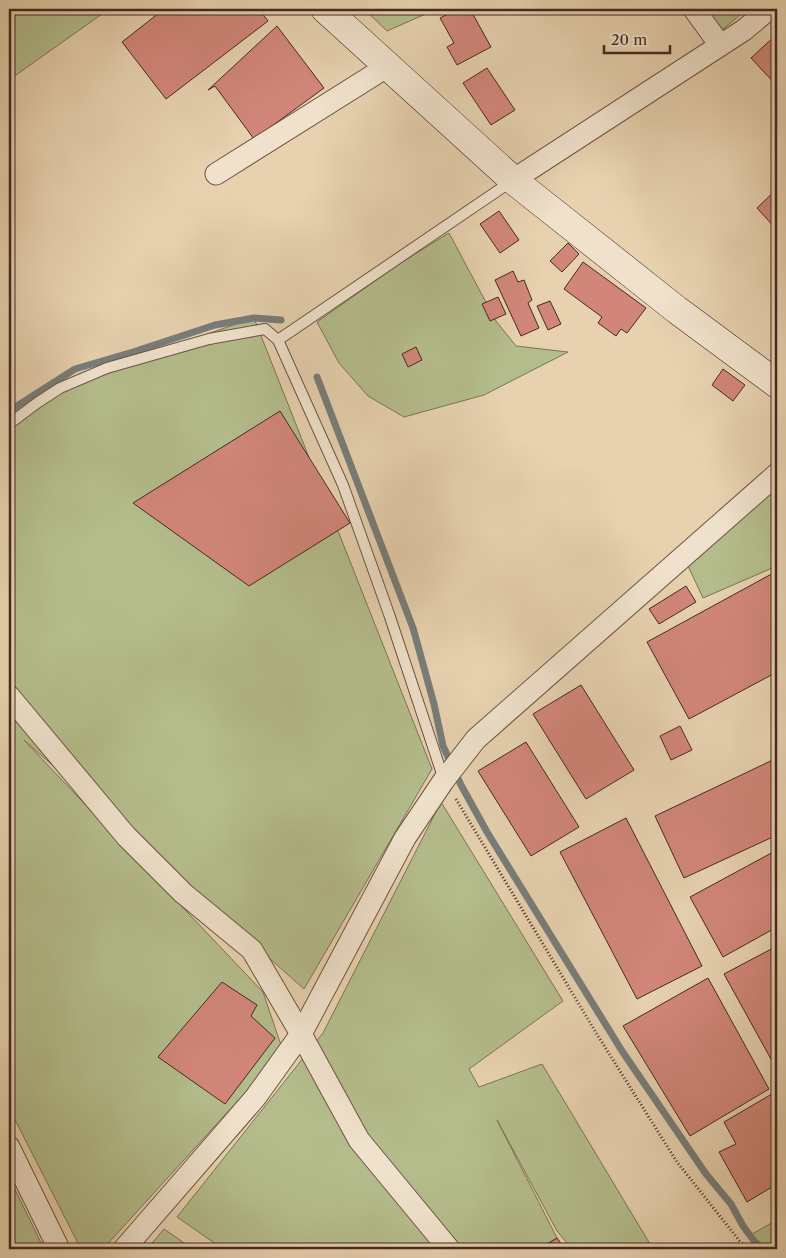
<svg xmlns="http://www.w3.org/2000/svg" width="786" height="1258" viewBox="0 0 786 1258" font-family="'Libre Caslon Text',serif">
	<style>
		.green { fill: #b4bc8b; stroke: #7c7356 }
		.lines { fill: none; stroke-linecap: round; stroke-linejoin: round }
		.stream { stroke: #787d7a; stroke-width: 7 }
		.building { fill: #d18679; stroke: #442a21 }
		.lane-casing { stroke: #6d5444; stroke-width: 12 }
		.street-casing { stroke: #6d5444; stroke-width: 23 }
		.secondary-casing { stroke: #442a21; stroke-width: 29 }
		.path { stroke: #442a21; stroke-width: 3; stroke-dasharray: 1 2.5; stroke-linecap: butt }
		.lane { stroke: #efe1cb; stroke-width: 10 }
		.street { stroke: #efe1cb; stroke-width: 21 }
		.secondary { stroke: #efe1cb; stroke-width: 28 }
	</style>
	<rect width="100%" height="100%" fill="#e7d1af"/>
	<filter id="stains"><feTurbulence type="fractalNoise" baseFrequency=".004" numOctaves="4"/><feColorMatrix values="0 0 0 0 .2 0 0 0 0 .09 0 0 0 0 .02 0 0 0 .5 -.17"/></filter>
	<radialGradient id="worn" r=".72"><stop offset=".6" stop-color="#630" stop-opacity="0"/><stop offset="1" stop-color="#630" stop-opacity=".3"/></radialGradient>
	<g class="green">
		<polygon points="9,9 109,9 9,80"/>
		<polygon points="364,9 437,9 387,31"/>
		<polygon points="705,9 747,9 721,31"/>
		<polygon points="449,233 496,321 516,346 568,352 484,395 404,417 368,396 339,363 317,322 402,262"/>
		<polygon points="254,318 432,769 304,989 24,740 263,992 283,1051 103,1249 81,1249 9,1108 9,415 40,391"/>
		<polygon points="777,488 777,566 703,598 688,566"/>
		<polygon points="441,802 563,1001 469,1069 479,1087 542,1064 653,1249 572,1249 557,1231 497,1120 557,1238 537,1249 223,1249 177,1217 323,1033"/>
		<polygon points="9,1177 44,1249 9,1249"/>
		<polygon points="777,1220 777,1249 770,1249 750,1235"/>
		<polygon points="164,1229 193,1249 147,1249"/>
	</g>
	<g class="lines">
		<g class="stream">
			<polyline points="317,377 413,628 434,704 443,746 461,785 487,832 622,1051 706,1174 731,1204 743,1226 760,1249"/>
			<polyline points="9,411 75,369 133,352 215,325 254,318 281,320"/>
		</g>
	</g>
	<g class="building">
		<polygon points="164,9 259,9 268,21 166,99 122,42"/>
		<polygon points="458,9 470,9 491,47 457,65 447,47 454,43 440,18"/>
		<polygon points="277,26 324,88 254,139 215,86 208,90"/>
		<polygon points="777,34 777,86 751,58"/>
		<polygon points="487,68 515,110 491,125 463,83"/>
		<polygon points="777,189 777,230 757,208"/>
		<polygon points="499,211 519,240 500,253 480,224"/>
		<polygon points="568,243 579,254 562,272 550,261"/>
		<polygon points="583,262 646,308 627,333 621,329 616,336 598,323 602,317 564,289"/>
		<polygon points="513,271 518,282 524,280 532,300 528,303 539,328 521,336 495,280"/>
		<polygon points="498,297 506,314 490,321 482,304"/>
		<polygon points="550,301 561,324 548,330 537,306"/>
		<polygon points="416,347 422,360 408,367 402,354"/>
		<polygon points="723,369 745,385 733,401 712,385"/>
		<polygon points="280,411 350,523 249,586 133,503"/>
		<polygon points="777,571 777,672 689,719 647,642"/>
		<polygon points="686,586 696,602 659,624 649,609"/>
		<polygon points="581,685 634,770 586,799 533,714"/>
		<polygon points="680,726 692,750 671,760 660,736"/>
		<polygon points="526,742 579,827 531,856 478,771"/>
		<polygon points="777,758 777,835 684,878 655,816"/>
		<polygon points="626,818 702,966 637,999 560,852"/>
		<polygon points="777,850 777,927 723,957 690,897"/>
		<polygon points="777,946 777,1070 724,974"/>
		<polygon points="708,978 769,1089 690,1136 623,1026"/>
		<polygon points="222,982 257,1005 251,1016 275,1038 225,1104 158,1057"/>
		<polygon points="777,1091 777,1184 747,1202 719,1152 736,1144 724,1122"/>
		<polygon points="557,1238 565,1249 540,1249"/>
	</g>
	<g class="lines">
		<defs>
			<g id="lane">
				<polyline points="278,340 343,485 389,614 444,780"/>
				<polyline points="9,424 37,403 60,388 107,368 209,339 265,329 278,340 512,181"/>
			</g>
			<g id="street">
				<polyline points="694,9 720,45"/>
				<polyline points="216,174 388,66"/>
				<polyline points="513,180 744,30 769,9"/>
				<polyline points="9,696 126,836 183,893 252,950 301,1034 359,1140 449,1249"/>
				<polyline points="9,1147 59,1249"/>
				<polyline points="124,1249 255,1098 301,1034 405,838 444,780 476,739 777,474"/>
			</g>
			<polyline id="secondary" points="325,9 513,180 677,310 777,384"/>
		</defs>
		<use href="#lane" class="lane-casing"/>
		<use href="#street" class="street-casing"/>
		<use href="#secondary" class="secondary-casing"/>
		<polyline class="path" points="456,799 598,1036 677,1162 746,1249"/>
		<use href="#lane" class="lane"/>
		<use href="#street" class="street"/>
		<use href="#secondary" class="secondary"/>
	</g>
	<rect width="786" height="1258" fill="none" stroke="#e7d1af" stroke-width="30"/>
	<rect x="10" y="10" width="766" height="1238" fill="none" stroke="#442a21" stroke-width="2.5"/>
	<rect x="15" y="15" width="756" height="1228" fill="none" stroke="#442a21"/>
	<path d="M604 45v8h66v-8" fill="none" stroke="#442a21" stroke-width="2.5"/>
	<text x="611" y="45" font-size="15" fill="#442a21" stroke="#efe1cb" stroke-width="4" paint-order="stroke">20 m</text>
	<rect width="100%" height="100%" filter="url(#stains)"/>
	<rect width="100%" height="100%" fill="url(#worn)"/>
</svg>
